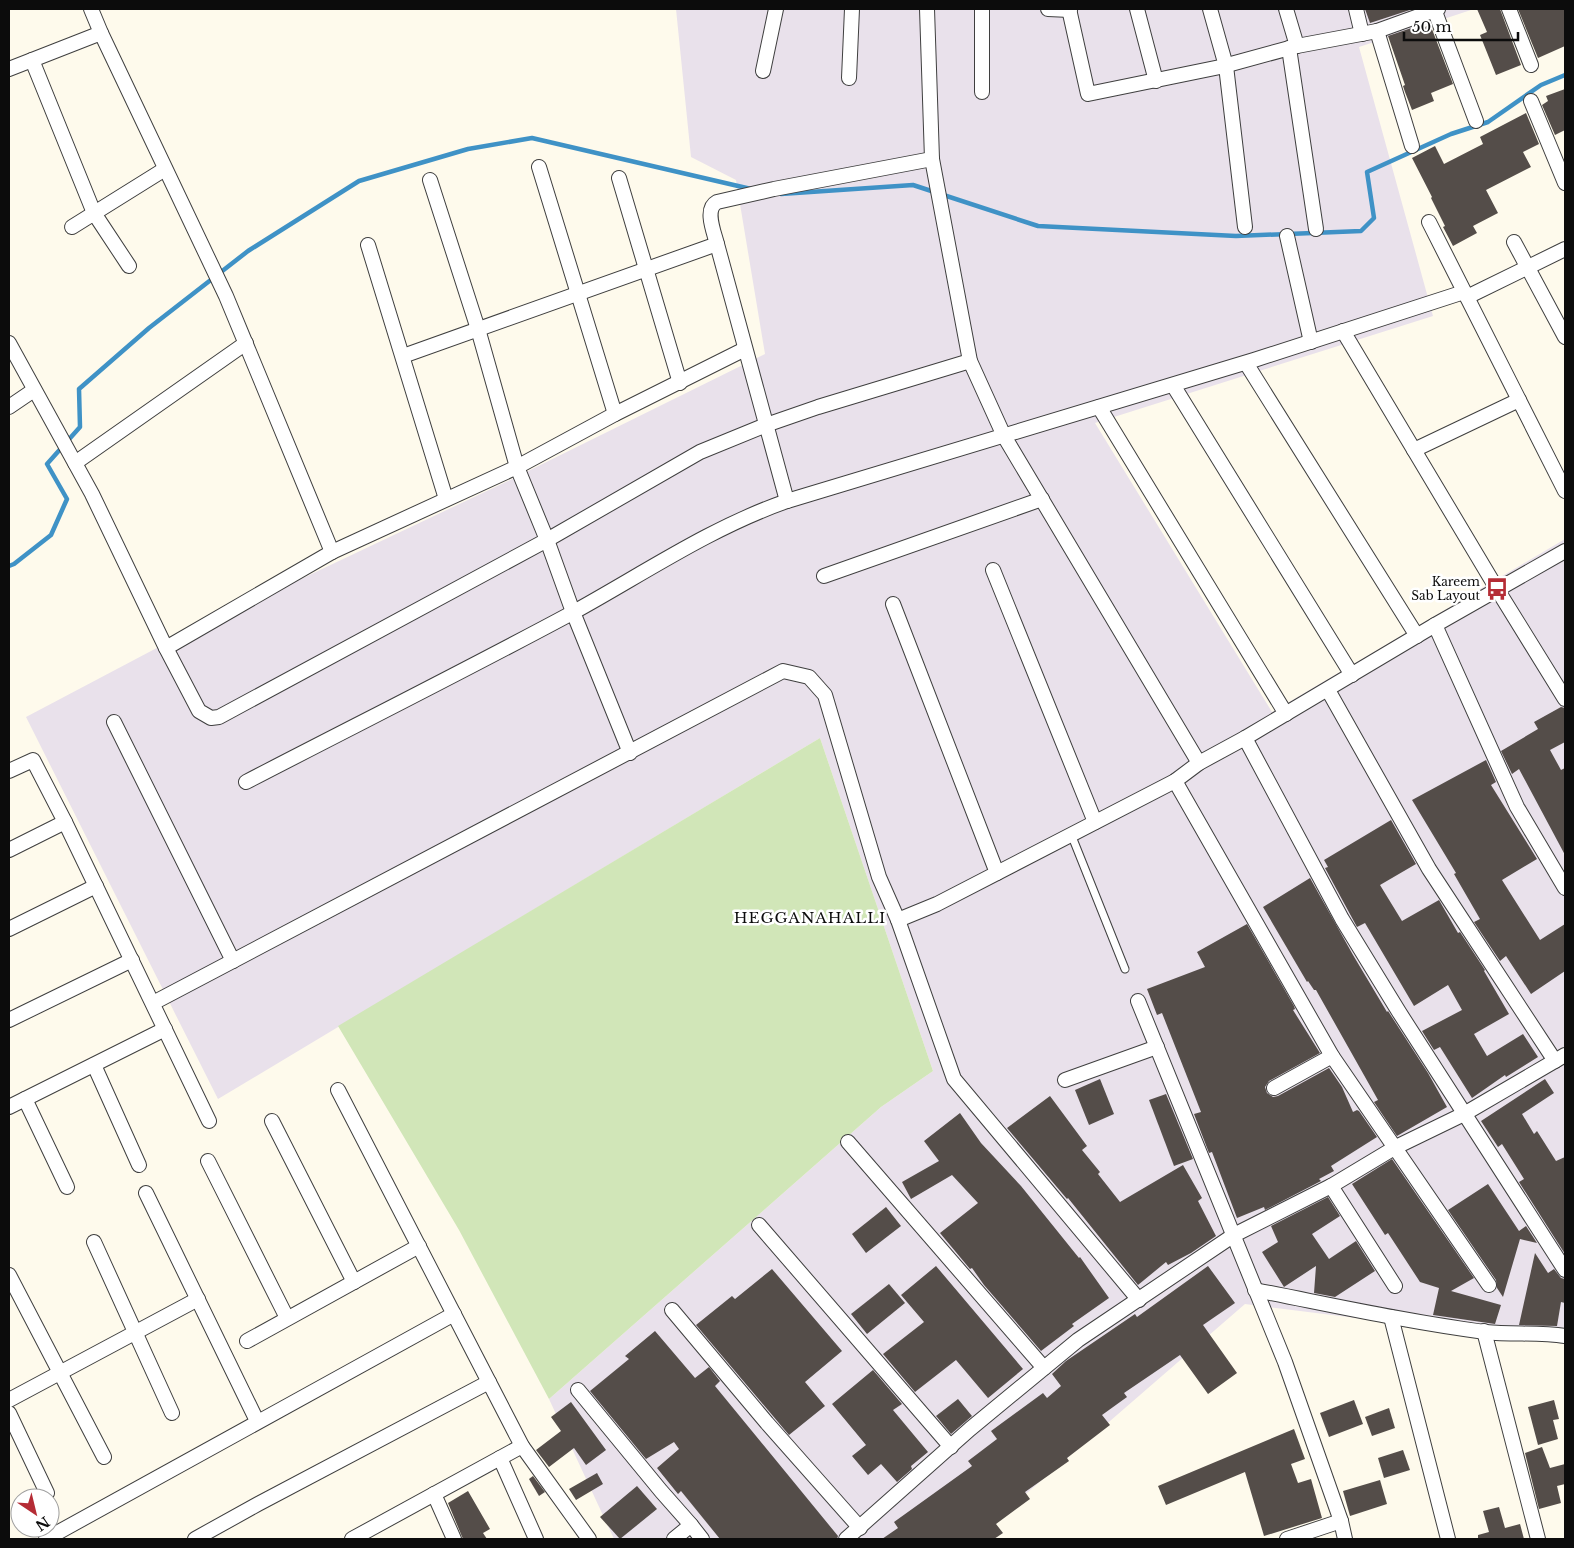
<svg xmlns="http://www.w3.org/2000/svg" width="1574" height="1548" viewBox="0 0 1574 1548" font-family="'Libre Baskerville',serif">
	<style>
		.industrial { fill: #e9e1eb }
		.green { fill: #d1e6b8 }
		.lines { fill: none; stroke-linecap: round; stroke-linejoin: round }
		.stream { stroke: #3f92c6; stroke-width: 4.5 }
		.building { fill: #544d49 }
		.service-casing { stroke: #3f3f3f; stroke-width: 9 }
		.minor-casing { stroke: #3f3f3f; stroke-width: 16 }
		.service { stroke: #fff; stroke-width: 7 }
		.minor { stroke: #fff; stroke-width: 14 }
		.labels { text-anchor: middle; stroke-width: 5; stroke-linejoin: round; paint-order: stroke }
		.poi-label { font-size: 12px; fill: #0c0c0c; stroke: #fff; text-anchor: end }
		.quarter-label { font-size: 15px; letter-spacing: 1px; fill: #0c0c0c; stroke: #fff }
	</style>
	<rect width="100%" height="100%" fill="#fefaec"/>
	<polygon class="industrial" points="676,9 1474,9 1359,47 1433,316 1095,423 1272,712 1565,539 1565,1344 1245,1304 974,1539 614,1539 549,1399 881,1107 933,1071 820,738 218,1099 26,717 170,641 510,480 765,354 736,180 691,157"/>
	<polygon class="green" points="820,738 933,1071 881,1107 549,1399 459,1230 338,1026"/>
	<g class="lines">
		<g class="stream">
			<polyline points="781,194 913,185 1038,226 1236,236 1361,231 1374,218 1367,172 1451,134 1488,122 1541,85 1565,75"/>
			<polyline points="9,566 14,564 51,535 67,499 47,464 80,427 79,389 149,328 248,251 359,181 468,149 532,138 751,189"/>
		</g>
	</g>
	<g class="building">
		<polygon points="1365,9 1413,9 1370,23"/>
		<polygon points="1477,9 1500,9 1521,65 1496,75 1480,35 1487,32"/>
		<polygon points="1518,9 1565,9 1565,46 1538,58"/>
		<polygon points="1423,24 1425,27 1430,24 1453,84 1431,93 1434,101 1412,110 1405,92 1403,86 1405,85 1388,36"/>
		<polygon points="1565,89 1565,130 1555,135 1542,105 1548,101 1546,96"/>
		<polygon points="1526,113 1539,144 1523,152 1531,167 1486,190 1498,213 1473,226 1477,233 1453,246 1443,227 1445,226 1431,198 1432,197 1412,158 1435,146 1444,164 1483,144 1480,137"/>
		<polygon points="1561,707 1565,708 1565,742 1550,750 1561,770 1565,768 1565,855 1519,769 1512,774 1501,751 1538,729 1534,722"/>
		<polygon points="1486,760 1496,782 1491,785 1537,859 1502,880 1540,940 1565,924 1565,971 1531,994 1506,956 1500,961 1474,922 1480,919 1454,874 1456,873 1412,800"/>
		<polygon points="1391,820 1416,864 1380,885 1402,921 1439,900 1458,933 1460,932 1485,970 1484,971 1509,1014 1474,1034 1487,1056 1523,1034 1538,1057 1506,1077 1505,1075 1472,1098 1440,1047 1434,1050 1422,1031 1462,1010 1448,985 1414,1006 1365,923 1357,927 1325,868 1328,867 1324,860"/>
		<polygon points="1310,878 1353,955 1387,1012 1388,1011 1428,1073 1447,1107 1397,1136 1374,1102 1378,1100 1316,990 1314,990 1308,981 1307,982 1263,907"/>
		<polygon points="1247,924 1294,1006 1295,1009 1293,1010 1320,1053 1269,1081 1265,1087 1267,1093 1273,1097 1278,1096 1329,1068 1342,1087 1353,1112 1357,1110 1359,1111 1377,1137 1331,1166 1334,1171 1319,1179 1321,1181 1265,1210 1264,1207 1237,1218 1212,1152 1209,1153 1194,1114 1201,1112 1162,1013 1157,1015 1147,989 1205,967 1197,952"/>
		<polygon points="1100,1079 1114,1114 1089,1125 1075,1090"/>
		<polygon points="1545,1079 1554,1093 1522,1114 1534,1134 1537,1131 1556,1161 1565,1157 1565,1254 1519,1182 1524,1179 1502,1144 1498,1147 1481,1121"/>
		<polygon points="1166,1094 1193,1159 1174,1166 1149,1100"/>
		<polygon points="1050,1096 1087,1146 1082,1150 1100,1172 1098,1174 1120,1202 1183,1165 1202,1198 1198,1201 1216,1236 1191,1253 1168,1265 1166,1262 1138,1285 1068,1198 1067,1199 1007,1128"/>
		<polygon points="960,1113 981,1143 1021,1186 1079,1258 1080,1257 1109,1298 1072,1324 1074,1326 1041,1351 984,1285 972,1268 970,1269 940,1233 978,1203 952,1175 911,1199 902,1182 939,1161 924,1141"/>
		<polygon points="1392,1159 1474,1278 1451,1291 1501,1305 1495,1324 1433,1315 1439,1288 1420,1282 1388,1233 1385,1235 1352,1184"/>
		<polygon points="1488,1184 1519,1231 1526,1226 1537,1243 1520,1239 1503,1297 1497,1288 1496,1280 1448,1210"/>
		<polygon points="1328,1197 1340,1216 1312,1234 1329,1259 1356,1241 1375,1271 1335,1297 1314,1293 1316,1266 1284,1287 1262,1252 1278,1242 1271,1226"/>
		<polygon points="886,1207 901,1226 866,1253 852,1234"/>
		<polygon points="1535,1253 1548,1273 1554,1269 1561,1278 1565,1279 1565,1303 1561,1302 1557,1326 1519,1325"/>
		<polygon points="936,1266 1023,1369 988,1398 956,1360 915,1392 883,1354 924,1322 901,1295"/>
		<polygon points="1208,1266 1235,1303 1203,1325 1237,1373 1208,1394 1180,1355 1124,1393 1127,1397 1102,1415 1110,1425 1067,1458 1069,1461 1025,1492 1030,1499 996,1524 1003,1533 994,1539 882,1539 898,1528 894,1522 972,1466 968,1461 997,1439 991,1431 1043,1393 1047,1398 1061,1386 1052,1374 1066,1361 1135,1314 1137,1317"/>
		<polygon points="772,1269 842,1351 805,1382 825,1406 789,1435 696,1325 732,1296 735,1299"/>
		<polygon points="889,1284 905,1303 867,1334 851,1314"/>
		<polygon points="655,1331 695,1378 709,1367 720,1381 715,1386 838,1536 837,1539 720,1539 681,1491 678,1494 657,1468 679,1449 674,1442 646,1459 590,1391 629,1359 625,1356"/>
		<polygon points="873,1370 902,1404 893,1410 928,1452 911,1466 912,1469 897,1482 881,1464 868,1475 852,1456 866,1445 832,1404"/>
		<polygon points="958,1399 972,1416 951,1434 936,1416"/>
		<polygon points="1354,1400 1363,1424 1329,1437 1320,1413"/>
		<polygon points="1554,1400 1559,1419 1553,1420 1558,1439 1538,1445 1528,1407"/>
		<polygon points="571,1402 606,1450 586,1465 574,1448 549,1467 536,1450 561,1431 551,1417"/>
		<polygon points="1389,1408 1395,1428 1372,1436 1365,1417"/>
		<polygon points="1294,1429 1305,1459 1291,1464 1298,1483 1311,1479 1322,1518 1264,1536 1245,1472 1166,1505 1158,1486"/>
		<polygon points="1542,1447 1550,1468 1565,1464 1565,1484 1557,1486 1561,1503 1539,1509 1525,1453"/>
		<polygon points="1403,1450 1410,1470 1384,1478 1378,1458"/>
		<polygon points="597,1473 603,1484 576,1500 569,1489"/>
		<polygon points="533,1476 545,1492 539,1496 529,1479"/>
		<polygon points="1380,1480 1387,1504 1350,1516 1343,1491"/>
		<polygon points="637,1486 657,1509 620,1539 600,1517"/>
		<polygon points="468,1491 490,1529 483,1533 487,1539 463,1539 448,1503"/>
		<polygon points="1499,1507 1505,1528 1520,1524 1524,1539 1478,1539 1478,1535 1489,1532 1483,1511"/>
	</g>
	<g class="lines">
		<defs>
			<polyline id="service" points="1071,834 1125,969"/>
			<g id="minor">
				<polyline points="91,9 101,33"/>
				<polyline points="927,9 932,159 970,361 1004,436 1199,763"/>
				<polyline points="1048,9 1070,10"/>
				<polyline points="1069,9 1088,94 1220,67 1297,46 1377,31 1438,9"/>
				<polyline points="1137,9 1156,81"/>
				<polyline points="1210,9 1226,66 1245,227"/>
				<polyline points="1286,9 1297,46"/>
				<polyline points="1356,9 1362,34"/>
				<polyline points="1434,9 1476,121"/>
				<polyline points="1509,9 1531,65"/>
				<polyline points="1377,31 1412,146"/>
				<polyline points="1289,48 1316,229"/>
				<polyline points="32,60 94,213 129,266"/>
				<polyline points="9,69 101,33 226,296 332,552"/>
				<polyline points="763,71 776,9"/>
				<polyline points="849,78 852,9"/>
				<polyline points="982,92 982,9"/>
				<polyline points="1531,101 1565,183"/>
				<polyline points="539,167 615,414"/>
				<polyline points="619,178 680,383"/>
				<polyline points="430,180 478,329 517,467 547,540 573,612 630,753"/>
				<polyline points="1429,222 1565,491"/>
				<polyline points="72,227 165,169"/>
				<polyline points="1287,236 1311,342"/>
				<polyline points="1514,242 1565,337"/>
				<polyline points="368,245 446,499"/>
				<polyline points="1467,297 1565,249"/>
				<polyline points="1343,331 1497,589 1565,699"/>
				<polyline points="9,343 92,494 166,648 332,552 517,467 615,414 745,349"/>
				<polyline points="403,356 717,244"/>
				<polyline points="1246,363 1417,636"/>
				<polyline points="1173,385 1352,675"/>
				<polyline points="9,407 34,390"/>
				<polyline points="1099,407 1286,714"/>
				<polyline points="1414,450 1519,400"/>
				<polyline points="75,463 246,343"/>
				<path d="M787,501L717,244C714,232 704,209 717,202L774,189L932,159"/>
				<polyline points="993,570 1095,822"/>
				<polyline points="824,576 1042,499"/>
				<polyline points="893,604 997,873"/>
				<polyline points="1435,625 1517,807 1565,888"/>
				<polyline points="166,648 199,711 211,718 219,717 547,540 700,452 766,425 818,407 970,361"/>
				<polyline points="1328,690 1429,869 1555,1061"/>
				<polyline points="114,722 233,961"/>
				<polyline points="1245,738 1342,919 1399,1012 1565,1270"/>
				<polyline points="9,771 33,760 65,822 209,1121"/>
				<polyline points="1175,781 1332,1056 1489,1285"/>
				<path d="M246,782C354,726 464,671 572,613C643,574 710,528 787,501L1254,360L1464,292"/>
				<polyline points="9,850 65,822"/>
				<polyline points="898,920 954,1079 1139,1300"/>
				<polyline points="9,929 96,886"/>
				<polyline points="1138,1001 1285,1362 1341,1521 1345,1539"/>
				<polyline points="153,1003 783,671 809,677 825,695 879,877 898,920 937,904 1175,781 1199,763 1245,738 1435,625 1565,551"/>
				<polyline points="9,1020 132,960"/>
				<polyline points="94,1065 139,1165"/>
				<polyline points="1065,1080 1157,1047"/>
				<polyline points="1274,1088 1332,1056"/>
				<polyline points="338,1090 522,1446 589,1539"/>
				<polyline points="25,1099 67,1187"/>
				<polyline points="9,1107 165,1029"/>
				<polyline points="272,1121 354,1282"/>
				<polyline points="848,1142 1044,1368"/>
				<polyline points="208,1161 287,1318"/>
				<polyline points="1331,1186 1395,1286"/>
				<polyline points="146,1193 257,1421"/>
				<polyline points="759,1225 951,1447"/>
				<polyline points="94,1242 172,1413"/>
				<polyline points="9,1275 104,1457"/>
				<path d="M1255,1290C1332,1305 1408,1322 1485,1332C1512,1335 1539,1332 1565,1336"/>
				<polyline points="672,1310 767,1423 860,1528"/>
				<polyline points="1391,1317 1448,1539"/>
				<polyline points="1484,1331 1538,1539"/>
				<polyline points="247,1341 419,1246"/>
				<polyline points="578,1390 661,1491 691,1525 674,1539"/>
				<polyline points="9,1400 198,1299"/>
				<polyline points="9,1413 47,1493"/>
				<polyline points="500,1458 536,1539"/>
				<polyline points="434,1494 454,1539"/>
				<polyline points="691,1525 702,1539"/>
				<polyline points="46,1539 454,1314"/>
				<polyline points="195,1539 258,1504 489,1382"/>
				<polyline points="352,1539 522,1446"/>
				<polyline points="846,1539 970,1429 1078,1340 1234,1235 1331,1186 1396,1147 1464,1114 1565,1055"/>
				<polyline points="1287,1539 1341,1521"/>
			</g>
		</defs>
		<use href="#service" class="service-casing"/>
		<use href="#minor" class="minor-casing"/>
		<use href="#service" class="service"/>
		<use href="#minor" class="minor"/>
	</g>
	<defs>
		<symbol id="bus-bare" viewBox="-9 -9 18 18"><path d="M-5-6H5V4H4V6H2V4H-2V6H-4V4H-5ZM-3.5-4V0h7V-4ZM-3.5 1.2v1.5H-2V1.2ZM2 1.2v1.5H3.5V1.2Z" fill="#b52c35" stroke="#fff" stroke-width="2.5" paint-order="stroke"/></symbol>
	</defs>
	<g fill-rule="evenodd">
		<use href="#bus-bare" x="1481" y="573" width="32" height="32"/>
	</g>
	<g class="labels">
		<g class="poi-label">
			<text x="1480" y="586">Kareem<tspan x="1480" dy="14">Sab Layout</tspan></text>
		</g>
		<g class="quarter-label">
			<text x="810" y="923">HEGGANAHALLI</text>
		</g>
	</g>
	<rect width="1574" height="1548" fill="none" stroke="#0c0c0c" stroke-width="20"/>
	<g transform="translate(35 1513) rotate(145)"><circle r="24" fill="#ffffff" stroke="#9e9e9e"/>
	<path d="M0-4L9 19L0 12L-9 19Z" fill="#b52c35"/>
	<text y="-8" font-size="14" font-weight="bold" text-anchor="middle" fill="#0c0c0c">N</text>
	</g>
	<path d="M1404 32v8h114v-8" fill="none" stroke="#0c0c0c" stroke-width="2.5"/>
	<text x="1412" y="32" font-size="15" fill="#0c0c0c" stroke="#ffffff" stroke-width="4" paint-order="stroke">50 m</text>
</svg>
